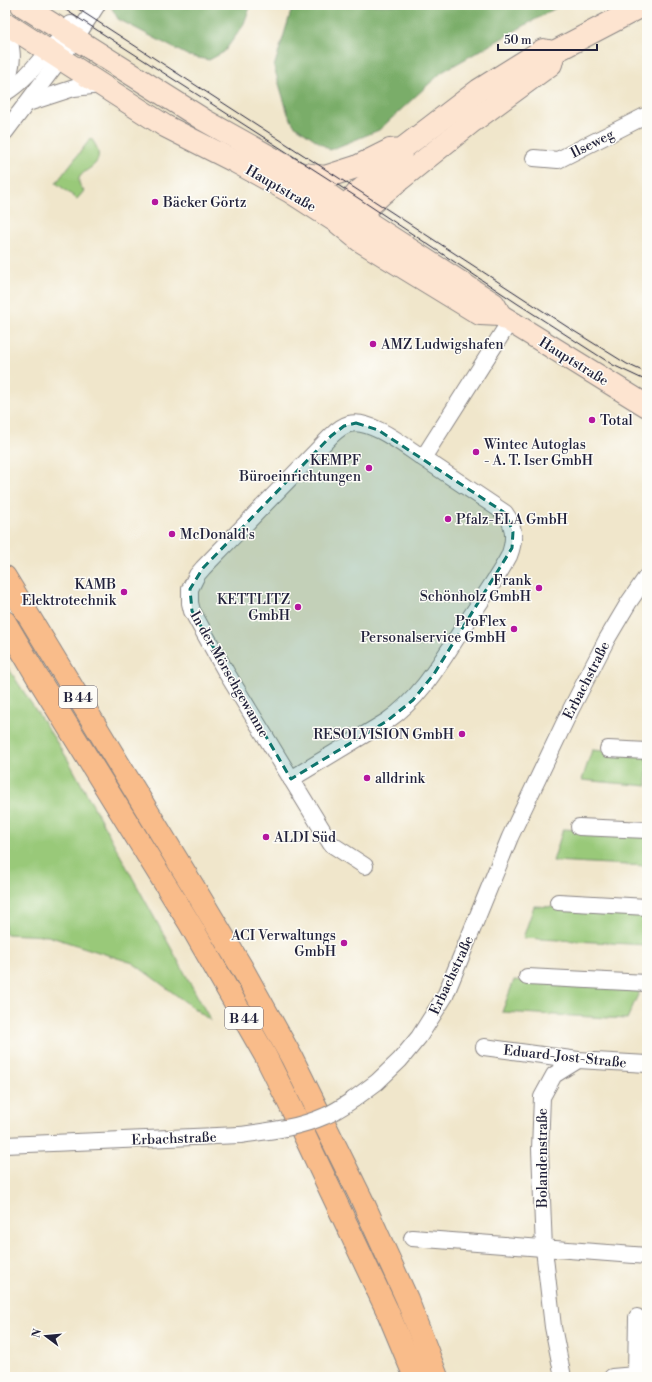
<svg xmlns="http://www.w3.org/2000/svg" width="652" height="1382" viewBox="0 0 652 1382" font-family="'Libre Bodoni',serif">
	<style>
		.green { fill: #99c979; stroke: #5e765a }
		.forest { fill: #7aad69; stroke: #4e6852 }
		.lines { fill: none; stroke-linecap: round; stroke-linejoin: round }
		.street-casing { stroke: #898483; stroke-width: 18 }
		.secondary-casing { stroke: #898483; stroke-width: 24 }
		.highway-casing { stroke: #898483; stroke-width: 24 }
		.street { stroke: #fff; stroke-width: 16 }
		.secondary { stroke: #fde4d0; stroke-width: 22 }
		.highway { stroke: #f9bc8a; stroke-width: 22 }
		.tram { stroke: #22223b; stroke-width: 1 }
		.street-bridge-casing { stroke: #898483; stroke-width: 18; stroke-linecap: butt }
		.street-bridge { stroke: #fff; stroke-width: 16 }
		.marked { fill: #0f766e; fill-opacity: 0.2; stroke: #0f766e; stroke-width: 3; stroke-dasharray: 8 5; stroke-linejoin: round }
		.poi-dot { fill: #b5179e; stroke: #fdfcf7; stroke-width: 1.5 }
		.labels { text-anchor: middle; stroke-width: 3; stroke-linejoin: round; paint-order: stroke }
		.shield { fill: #fdfcf7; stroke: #646373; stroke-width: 1 }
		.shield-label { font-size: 13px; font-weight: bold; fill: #22223b }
		.street-label { font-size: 14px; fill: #22223b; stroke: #fdfcf7 }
		.poi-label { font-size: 14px; fill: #22223b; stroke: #fdfcf7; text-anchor: start }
	</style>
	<rect width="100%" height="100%" fill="#fdfcf7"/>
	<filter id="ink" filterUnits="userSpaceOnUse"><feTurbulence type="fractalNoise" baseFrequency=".025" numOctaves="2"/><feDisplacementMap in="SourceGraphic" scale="8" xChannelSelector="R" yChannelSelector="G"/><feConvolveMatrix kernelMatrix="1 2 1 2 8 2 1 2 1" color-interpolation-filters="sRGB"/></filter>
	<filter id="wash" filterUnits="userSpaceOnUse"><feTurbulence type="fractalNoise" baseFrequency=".012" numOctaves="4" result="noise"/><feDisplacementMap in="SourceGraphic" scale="16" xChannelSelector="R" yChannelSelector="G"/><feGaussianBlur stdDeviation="0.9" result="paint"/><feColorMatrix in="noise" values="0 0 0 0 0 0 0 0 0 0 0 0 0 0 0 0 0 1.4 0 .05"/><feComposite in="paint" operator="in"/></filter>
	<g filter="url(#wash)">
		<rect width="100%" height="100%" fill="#f0e6cb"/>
		<g class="green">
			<path d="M91,138C118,174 62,166 84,191L77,199L56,183Z"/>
			<polygon points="5,663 67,758 211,1021 133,963 48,936 5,934"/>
			<polygon points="592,750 647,754 647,786 582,780"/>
			<polygon points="563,829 647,834 647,866 553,861"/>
			<polygon points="534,906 647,912 647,945 523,938"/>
			<polygon points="514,980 641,988 627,1019 502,1012"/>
		</g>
		<g class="forest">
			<polygon points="110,5 251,5 243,26 224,52 209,60 189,56 118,19"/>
			<polygon points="293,5 561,5 442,72 379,130 330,150 294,125 288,114 274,67"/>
		</g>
	</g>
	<g filter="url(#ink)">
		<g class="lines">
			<defs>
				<g id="street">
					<path d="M5,87C15,59 13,53 6,24"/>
					<path d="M5,93C23,82 35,66 49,50C57,42 65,34 71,24"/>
					<polyline points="28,103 74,88 101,85"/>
					<polyline points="5,132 75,39 97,5"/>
					<polyline points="534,158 558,160 647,115"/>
					<polyline points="608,749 647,751"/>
					<path d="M291,779L387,721C422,697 442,660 465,625C480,602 496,580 509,556C515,541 515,526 505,513L423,458"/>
					<polyline points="579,827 647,830"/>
					<path d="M365,866L331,844L226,672L192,611L190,603V589L197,575L203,568L331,436C336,431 342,426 349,424C370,418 406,447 423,458L510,321"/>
					<polyline points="558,902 647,907"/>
					<polyline points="527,977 647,983"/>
					<polyline points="484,1047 578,1060 647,1064"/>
					<polyline points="354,1099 377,1082 400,1060 419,1037 445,996 510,837 571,709 607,639 629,602 647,576"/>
					<polyline points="5,1145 240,1135"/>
					<polyline points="412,1238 647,1256"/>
					<polyline points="636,1375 637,1317"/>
					<polyline points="563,1377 553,1327 544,1249 540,1149 542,1097 554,1075 578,1060"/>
					<polyline points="612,1377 647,1374"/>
				</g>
				<g id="secondary">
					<polyline points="22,5 204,120 263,153 296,172 361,218 494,304 500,315 647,406"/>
					<polyline points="5,23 165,126 236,162 289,191 337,222 359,240 480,314 500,315"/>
					<polyline points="298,173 325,177 356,167 390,150 402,149 479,90 543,50 554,52 644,5"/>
					<polyline points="339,219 346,207 359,191 399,159 402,149"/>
					<polyline points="346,220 361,218 370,205 382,194 473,121 551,64 554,52"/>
				</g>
				<g id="highway">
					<polyline points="5,577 196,891 242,968 292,1058 362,1200 407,1299 437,1377"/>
					<polyline points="5,622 38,678 190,924 265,1055 292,1109 387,1310 415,1377"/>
				</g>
			</defs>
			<use href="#street" class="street-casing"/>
			<use href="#secondary" class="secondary-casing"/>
			<use href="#highway" class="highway-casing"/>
			<use href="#street" class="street"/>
			<use href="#secondary" class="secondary"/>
			<use href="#highway" class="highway"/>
			<g class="tram">
				<polyline points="58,5 355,196 518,304 613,365 647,381"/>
				<polyline points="72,5 359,191 569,328 627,364 647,373"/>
			</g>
			<defs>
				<path id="street-bridge" d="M240,1135C269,1131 298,1128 325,1116C335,1112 345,1105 354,1099"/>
			</defs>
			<use href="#street-bridge" class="street-bridge-casing"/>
			<use href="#street-bridge" class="street-bridge"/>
		</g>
	</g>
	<path class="marked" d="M356,423L378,430L505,513L513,532L512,548L434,674L413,700L387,721L291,779L192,611L190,589L203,568L331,436L344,426Z"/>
	<g class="poi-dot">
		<circle cx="155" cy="202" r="4"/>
		<circle cx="373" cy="344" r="4"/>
		<circle cx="592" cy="420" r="4"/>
		<circle cx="476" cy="452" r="4"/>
		<circle cx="369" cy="468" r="4"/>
		<circle cx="448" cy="519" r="4"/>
		<circle cx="172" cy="534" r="4"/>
		<circle cx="539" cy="588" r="4"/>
		<circle cx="124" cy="592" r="4"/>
		<circle cx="298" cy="607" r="4"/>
		<circle cx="514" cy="629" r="4"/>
		<circle cx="462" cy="734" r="4"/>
		<circle cx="367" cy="778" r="4"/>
		<circle cx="266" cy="837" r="4"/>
		<circle cx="344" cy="943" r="4"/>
	</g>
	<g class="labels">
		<g class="shield">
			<rect x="59" y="686" width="38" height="22" rx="3"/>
			<rect x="225" y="1007" width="38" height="22" rx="3"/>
		</g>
		<g class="shield-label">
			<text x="78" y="702">B 44</text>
			<text x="244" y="1023">B 44</text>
		</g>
		<g class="street-label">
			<text transform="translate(592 143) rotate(-27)" y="5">Ilseweg</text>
			<text transform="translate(281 188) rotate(30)" y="5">Hauptstraße</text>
			<text transform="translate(574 361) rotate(32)" y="5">Hauptstraße</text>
			<text transform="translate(230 674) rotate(60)" y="5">In der Mörschgewanne</text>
			<text transform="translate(586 680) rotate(-63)" y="5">Erbachstraße</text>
			<text transform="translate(451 975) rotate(-65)" y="5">Erbachstraße</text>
			<text transform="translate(565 1056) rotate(6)" y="5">Eduard-Jost-Straße</text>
			<text transform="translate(174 1138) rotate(-2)" y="5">Erbachstraße</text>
			<text transform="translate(542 1158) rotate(-90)" y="5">Bolandenstraße</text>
		</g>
		<g class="poi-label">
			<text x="163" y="207">Bäcker Görtz</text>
			<text x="381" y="349">AMZ Ludwigshafen</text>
			<text x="600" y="425">Total</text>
			<text x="484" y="449">Wintec Autoglas<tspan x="484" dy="16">- A. T. Iser GmbH</tspan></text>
			<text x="361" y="465" text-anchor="end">KEMPF<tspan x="361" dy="16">Büroeinrichtungen</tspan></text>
			<text x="456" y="524">Pfalz-ELA GmbH</text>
			<text x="180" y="539">McDonald's</text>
			<text x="531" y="585" text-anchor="end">Frank<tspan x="531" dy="16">Schönholz GmbH</tspan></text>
			<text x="116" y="589" text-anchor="end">KAMB<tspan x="116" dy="16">Elektrotechnik</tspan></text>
			<text x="290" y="604" text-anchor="end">KETTLITZ<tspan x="290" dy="16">GmbH</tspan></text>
			<text x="506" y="626" text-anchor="end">ProFlex<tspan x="506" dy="16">Personalservice GmbH</tspan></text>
			<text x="454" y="739" text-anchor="end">RESOLVISION GmbH</text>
			<text x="375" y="783">alldrink</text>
			<text x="274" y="842">ALDI Süd</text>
			<text x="336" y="940" text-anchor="end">ACI Verwaltungs<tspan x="336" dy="16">GmbH</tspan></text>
		</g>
	</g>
	<rect width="652" height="1382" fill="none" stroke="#fdfcf7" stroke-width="20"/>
	<g transform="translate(46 1336) rotate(286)" stroke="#fdfcf7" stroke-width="3" paint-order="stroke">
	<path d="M0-3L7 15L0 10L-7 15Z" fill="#22223b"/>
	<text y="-6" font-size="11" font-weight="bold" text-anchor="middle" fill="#22223b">N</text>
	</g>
	<path d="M498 44v6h99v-6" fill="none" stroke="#22223b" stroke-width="2"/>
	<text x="504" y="44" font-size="12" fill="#22223b" stroke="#fdfcf7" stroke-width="3" paint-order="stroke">50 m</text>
</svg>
